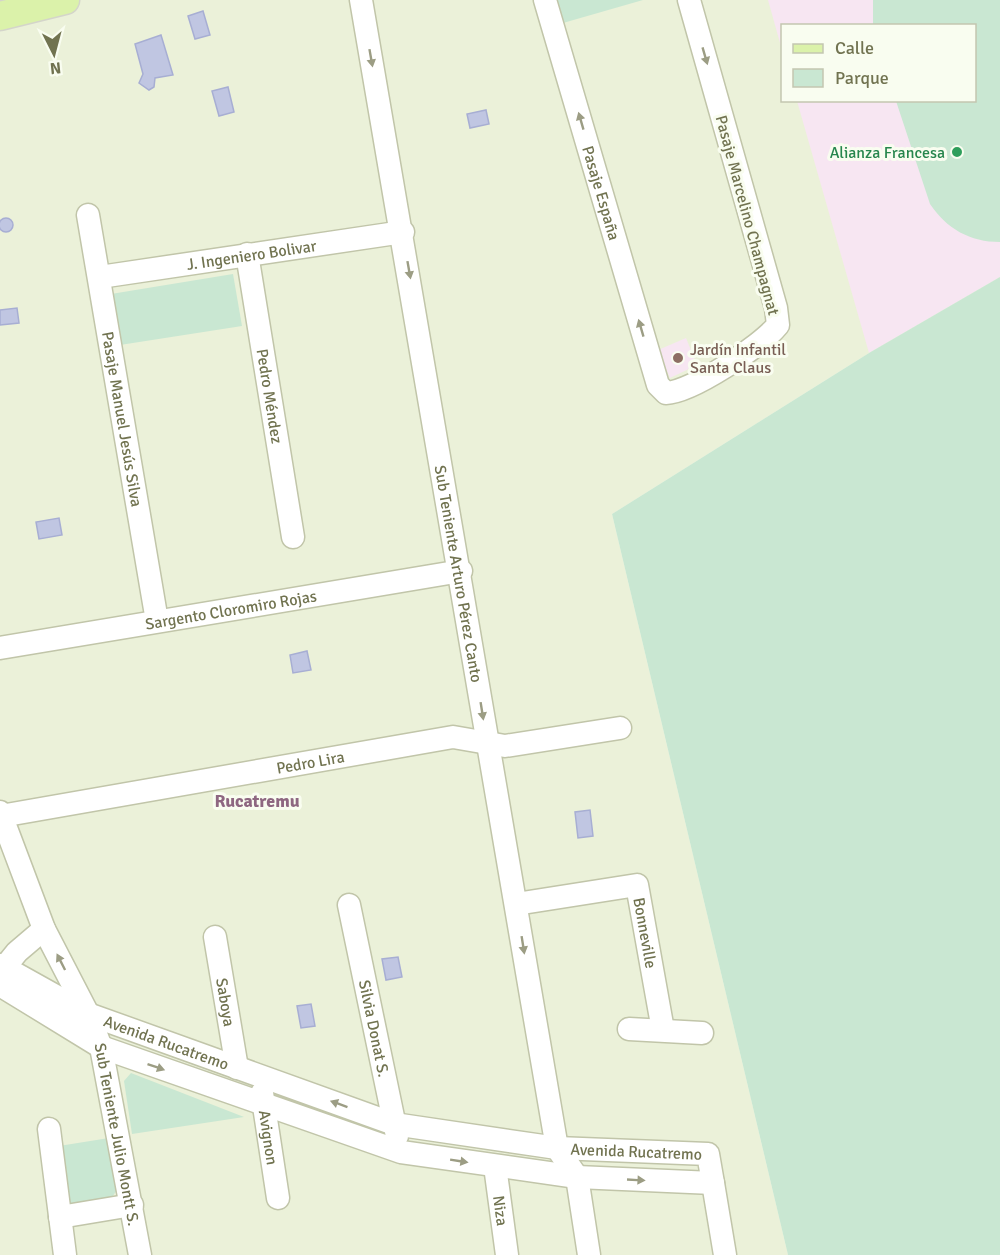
<svg xmlns="http://www.w3.org/2000/svg" width="1000" height="1255" viewBox="0 0 1000 1255" font-family="Signika,sans-serif">
	<style>
		.residential { fill: #ebf1d9; fill-rule: evenodd }
		.education { fill: #f7e6f2 }
		.green { fill: #c9e7d2 }
		.water { fill: #c0c6e2; stroke: #a7aed3; stroke-width: 1.5 }
		.lines { fill: none; stroke-linecap: round; stroke-linejoin: round }
		.minor-casing { stroke: #c1c5a9; stroke-width: 25 }
		.major-casing { stroke: #d4d5ca; stroke-width: 31 }
		.minor { stroke: #fff; stroke-width: 22 }
		.major { stroke: #dbf2aa; stroke-width: 28 }
		.oneway { fill: #9c9d84 }
		.leisure-dot { fill: #2e9e5b; stroke: #f9fdf0; stroke-width: 2 }
		.education-dot { fill: #8d6e63; stroke: #f9fdf0; stroke-width: 2 }
		.labels { text-anchor: middle; stroke-width: 6; stroke-linejoin: round; paint-order: stroke }
		.leisure-label { font-size: 16px; fill: #27864d; stroke: #f9fdf0; text-anchor: end }
		.street-label { font-size: 16px; fill: #717350; stroke: #f9fdf0 }
		.education-label { font-size: 16px; fill: #785e54; stroke: #f9fdf0; text-anchor: start }
		.neighbourhood-label { font-size: 18px; font-weight: bold; fill: #8e6781; stroke: #f9fdf0 }
	</style>
	<rect width="100%" height="100%" fill="#f5faea"/>
	<path class="residential" d="M0,0H1000V277L869,353L612,514L788,1255H0ZM782,26H974V100H782Z"/>
	<g class="education">
		<polygon points="768,0 1000,0 1000,277 869,353 797,101 974,100 974,26 782,26 782,50"/>
		<polygon points="686,338 697,365 670,378 658,350"/>
	</g>
	<g class="green">
		<polygon points="557,0 643,0 563,23"/>
		<path d="M873,0H1000V242C970,242 947,229 930,204L896,101L974,100V26L873,25Z"/>
		<polygon points="233,274 242,326 120,345 111,294"/>
		<polygon points="1000,277 1000,1255 788,1255 612,514 869,353"/>
		<polygon points="131,1073 244,1117 132,1134 124,1081"/>
		<polygon points="109,1138 117,1190 108,1203 69,1208 59,1146"/>
	</g>
	<g class="water">
		<polygon points="203,11 210,35 195,39 188,16"/>
		<polygon points="161,35 173,75 155,78 154,87 149,90 139,83 143,74 135,44"/>
		<polygon points="228,87 234,112 219,116 212,91"/>
		<polygon points="486,110 489,124 470,128 467,114"/>
		<circle cx="6" cy="225" r="7"/>
		<polygon points="17,308 19,323 0,325 0,310"/>
		<polygon points="59,518 62,535 39,539 36,522"/>
		<polygon points="307,651 311,670 293,673 290,655"/>
		<polygon points="590,810 593,836 578,838 575,812"/>
		<polygon points="398,957 402,977 386,980 382,959"/>
		<polygon points="311,1004 315,1026 301,1028 297,1006"/>
	</g>
	<g class="lines">
		<defs>
			<g id="minor">
				<path id="s1" d="M361,0L557,1148L577,1177L589,1255"/>
				<path id="s2" d="M545,0L658,385L666,393C692,392 761,346 778,325L776,308L689,0"/>
				<path id="s3" d="M88,215L157,621"/>
				<path id="s4" d="M247,254L293,537"/>
				<path id="s5" d="M100,277L403,232"/>
				<path id="s6" d="M0,648L461,571"/>
				<path id="s7" d="M0,812L44,929L88,1014L101,1047L140,1255"/>
				<path id="s8" d="M1,816L453,737L505,746L620,728"/>
				<path id="s9" d="M516,904L637,885L663,1030"/>
				<path id="s10" d="M349,905L397,1136"/>
				<path id="s11" d="M215,937L237,1068"/>
				<path id="s12" d="M0,965L88,1014L394,1124L557,1148L708,1154L713,1183L577,1177L401,1152L101,1047L0,985"/>
				<polyline points="4,968 17,952 44,929"/>
				<polyline points="629,1029 702,1033"/>
				<path id="s13" d="M262,1093L278,1198"/>
				<polyline points="49,1129 65,1255"/>
				<path id="s14" d="M495,1166L507,1255"/>
				<polyline points="713,1183 725,1255"/>
				<polyline points="60,1217 132,1205"/>
			</g>
			<polyline id="major" points="0,16 65,0"/>
		</defs>
		<use href="#minor" class="minor-casing"/>
		<use href="#major" class="major-casing"/>
		<use href="#minor" class="minor"/>
		<use href="#major" class="major"/>
	</g>
	<defs><path id="oneway-solid" d="M-6-.8H1V-3.2L6.5 0L1 3.2V.8H-6Z" transform="scale(1.5)"/></defs>
	<g class="oneway">
		<use href="#oneway-solid" transform="translate(705 56) rotate(74)"/>
		<use href="#oneway-solid" transform="translate(371 58) rotate(80)"/>
		<use href="#oneway-solid" transform="translate(581 121) rotate(-106)"/>
		<use href="#oneway-solid" transform="translate(409 270) rotate(80)"/>
		<use href="#oneway-solid" transform="translate(641 328) rotate(-106)"/>
		<use href="#oneway-solid" transform="translate(482 711) rotate(81)"/>
		<use href="#oneway-solid" transform="translate(523 945) rotate(81)"/>
		<use href="#oneway-solid" transform="translate(61 962) rotate(-117)"/>
		<use href="#oneway-solid" transform="translate(156 1067) rotate(19)"/>
		<use href="#oneway-solid" transform="translate(339 1104) rotate(-160)"/>
		<use href="#oneway-solid" transform="translate(459 1161) rotate(9)"/>
		<use href="#oneway-solid" transform="translate(636 1180) rotate(3)"/>
	</g>
	<circle class="leisure-dot" cx="957" cy="152" r="6"/>
	<circle class="education-dot" cx="678" cy="358" r="6"/>
	<g class="labels">
		<g class="leisure-label">
			<text x="945" y="158">Alianza Francesa</text>
		</g>
		<g class="street-label">
			<text dy="6" stroke="none"><textPath href="#s2" startOffset="201">Pasaje España</textPath></text>
			<text transform="translate(748 215) rotate(75)" y="6">Pasaje Marcelino Champagnat</text>
			<text dy="6" stroke="none"><textPath href="#s5" startOffset="153">J. Ingeniero Bolivar</textPath></text>
			<text dy="6" stroke="none"><textPath href="#s4" startOffset="144">Pedro Méndez</textPath></text>
			<text dy="6" stroke="none"><textPath href="#s3" startOffset="207">Pasaje Manuel Jesús Silva</textPath></text>
			<text dy="6" stroke="none"><textPath href="#s1" startOffset="582">Sub Teniente Arturo Pérez Canto</textPath></text>
			<text dy="6" stroke="none"><textPath href="#s6" startOffset="234">Sargento Cloromiro Rojas</textPath></text>
			<text dy="6" stroke="none"><textPath href="#s8" startOffset="314">Pedro Lira</textPath></text>
			<text dy="6" stroke="none"><textPath href="#s9" startOffset="171">Bonneville</textPath></text>
			<text dy="6" stroke="none"><textPath href="#s11" startOffset="66">Saboya</textPath></text>
			<text dy="6" stroke="none"><textPath href="#s10" startOffset="126">Silvia Donat S.</textPath></text>
			<text dy="6" stroke="none"><textPath href="#s12" startOffset="184">Avenida Rucatremo</textPath></text>
			<text dy="6" stroke="none"><textPath href="#s7" startOffset="345">Sub Teniente Julio Montt S.</textPath></text>
			<text dy="6" stroke="none"><textPath href="#s13" startOffset="45">Avignon</textPath></text>
			<text dy="6" stroke="none"><textPath href="#s12" startOffset="670">Avenida Rucatremo</textPath></text>
			<text dy="6" stroke="none"><textPath href="#s14" startOffset="45">Niza</textPath></text>
		</g>
		<g class="education-label">
			<text x="690" y="355">Jardín Infantil<tspan x="690" dy="18">Santa Claus</tspan></text>
		</g>
		<g class="neighbourhood-label">
			<text x="257" y="807">Rucatremu</text>
		</g>
	</g>
	<rect x="781" y="24" width="195" height="78" fill="#f9fdf0" stroke="#c3c6b0" stroke-width="1.5"/>
	<rect x="793" y="44" width="30" height="9" fill="#dbf2aa" stroke="#c3c6b0" stroke-width="1.5"/>
	<text x="835" y="54" font-size="18" fill="#717350">Calle</text>
	<rect x="793" y="69" width="30" height="18" fill="#c9e7d2" stroke="#c3c6b0" stroke-width="1.5"/>
	<text x="835" y="84" font-size="18" fill="#717350">Parque</text>
	<g transform="translate(54 54) rotate(174)" stroke="#f9fdf0" stroke-width="4.5" paint-order="stroke">
	<path d="M0-4.5L10 22L0 15L-10 22Z" fill="#717350"/>
	<text y="-9" font-size="16" font-weight="bold" text-anchor="middle" fill="#717350">N</text>
	</g>
</svg>
